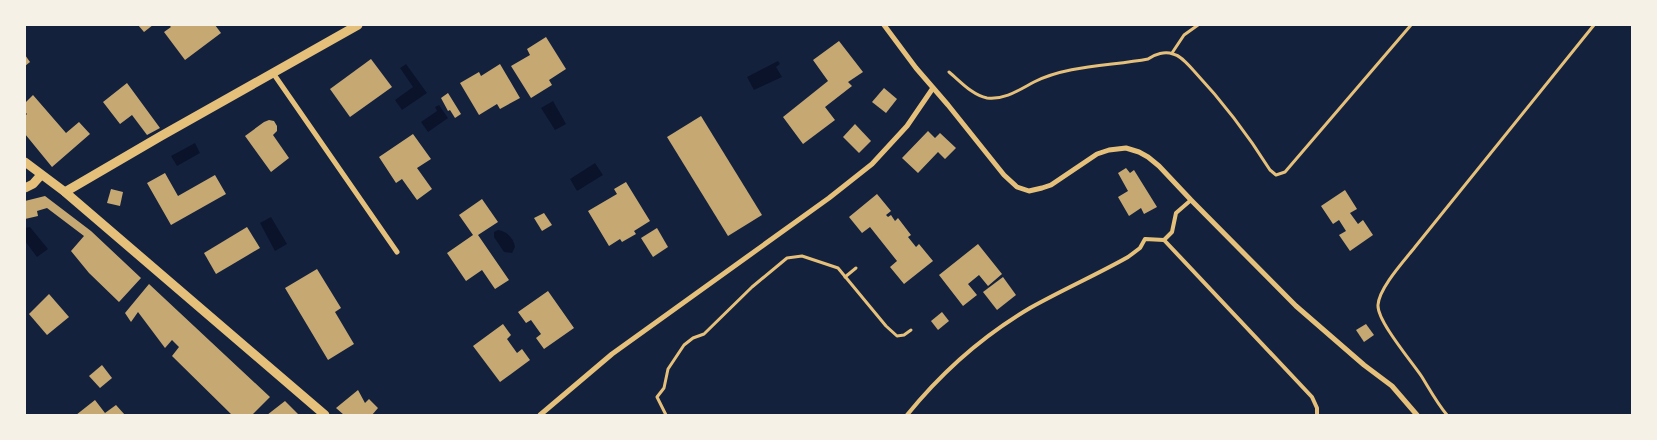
<svg xmlns="http://www.w3.org/2000/svg" width="1657" height="440" viewBox="0 0 1657 440" font-family="'Sofia Sans Condensed',sans-serif">
	<style>
		.water { fill: #0b132b }
		.building { fill: #c6a872 }
		.lines { fill: none; stroke-linecap: round; stroke-linejoin: round }
		.path { stroke: #e5c07b; stroke-width: 3 }
		.service { stroke: #e5c07b; stroke-width: 4 }
		.minor { stroke: #e5c07b; stroke-width: 5 }
		.tertiary { stroke: #e5c07b; stroke-width: 9 }
	</style>
	<rect width="100%" height="100%" fill="#14213d"/>
	<g class="water">
		<polygon points="778,61 780,64 776,67 782,77 754,90 747,77"/>
		<polygon points="406,64 427,93 402,110 395,100 413,87 400,68"/>
		<polygon points="553,101 566,124 555,130 541,108"/>
		<polygon points="439,105 448,118 428,132 421,122 437,111 435,107"/>
		<polygon points="195,143 200,153 177,166 171,156"/>
		<polygon points="595,163 603,175 577,191 570,179"/>
		<polygon points="271,217 287,244 275,251 260,223"/>
		<polygon points="30,227 48,249 37,257 25,241 25,228"/>
		<path d="M498,230C507,231 514,239 515,247L512,253L504,252L494,237V232Z"/>
	</g>
	<g class="building">
		<polygon points="138,25 153,25 144,32"/>
		<polygon points="169,25 215,25 221,33 185,60 164,32 171,27"/>
		<polygon points="546,37 566,69 549,80 552,85 531,98 511,66 530,55 527,49"/>
		<polygon points="839,41 863,72 848,82 852,86 825,107 835,120 803,144 783,117 828,81 813,60"/>
		<polygon points="25,55 30,62 25,66"/>
		<polygon points="371,59 392,87 350,117 330,89"/>
		<polygon points="500,64 520,98 500,109 497,104 479,115 460,83 479,72 481,76"/>
		<polygon points="127,83 160,128 147,135 132,115 120,124 103,102"/>
		<polygon points="884,88 897,99 886,113 872,102"/>
		<polygon points="448,93 461,114 455,118 450,110 448,111 441,98"/>
		<polygon points="33,95 66,133 79,122 90,134 52,167 25,134 25,116 27,114 25,112 25,103"/>
		<polygon points="701,116 762,215 728,236 667,137"/>
		<polygon points="269,120 274,121 277,126 277,131 273,135 289,158 271,172 245,136 264,122"/>
		<polygon points="855,124 871,141 859,153 843,137"/>
		<polygon points="928,131 935,138 940,133 956,148 945,159 938,152 918,173 902,158"/>
		<polygon points="413,134 431,159 417,168 432,189 417,200 402,179 396,183 379,157"/>
		<polygon points="1126,168 1130,173 1134,170 1157,207 1144,214 1141,208 1129,216 1118,197 1128,191 1118,173"/>
		<polygon points="165,173 178,196 215,175 226,194 171,225 147,183"/>
		<polygon points="626,182 650,221 634,231 636,234 622,242 620,239 609,246 588,211 617,194 614,189"/>
		<polygon points="111,189 123,192 120,206 107,203"/>
		<polygon points="1345,190 1357,209 1350,213 1358,224 1363,220 1373,235 1350,251 1339,235 1346,231 1339,220 1333,224 1321,206"/>
		<polygon points="877,194 891,211 886,215 888,217 891,215 895,221 898,218 911,235 908,237 916,247 919,244 933,261 904,284 890,267 897,261 870,227 862,233 849,217"/>
		<polygon points="45,196 91,231 141,278 119,302 89,273 71,251 84,236 47,208 37,211 38,216 25,219 25,201"/>
		<polygon points="482,199 498,222 478,235 509,280 495,289 482,270 466,281 447,253 473,235 459,215"/>
		<polygon points="544,213 552,225 542,231 534,218"/>
		<polygon points="247,227 260,248 216,274 204,253"/>
		<polygon points="657,228 668,247 653,257 641,238"/>
		<polygon points="978,244 1002,274 988,286 979,275 968,284 977,295 963,306 939,275"/>
		<polygon points="317,269 341,308 335,312 354,344 328,360 285,288"/>
		<polygon points="1003,277 1016,295 997,310 983,292"/>
		<polygon points="149,284 270,397 252,415 232,415 172,356 179,347 172,340 165,348 138,312 131,322 125,313"/>
		<polygon points="548,291 574,328 544,349 536,338 541,334 531,320 526,323 518,312"/>
		<polygon points="49,294 69,317 47,335 29,314"/>
		<polygon points="942,312 949,321 938,330 931,321"/>
		<polygon points="503,324 511,335 507,339 517,353 522,349 530,360 500,382 473,346"/>
		<polygon points="1366,324 1374,335 1364,342 1356,330"/>
		<polygon points="102,365 112,378 100,388 89,376"/>
		<polygon points="358,390 365,403 369,399 378,408 372,415 344,415 336,408"/>
		<polygon points="95,400 105,413 116,405 125,415 76,415"/>
		<polygon points="285,401 299,415 267,415"/>
	</g>
	<g class="lines">
		<g class="path">
			<polyline points="1172,53 1184,35 1198,25"/>
			<path d="M949,72C960,81 972,95 987,98C1005,100 1019,90 1034,82C1068,65 1111,66 1148,59C1155,54 1165,51 1173,54C1182,56 1188,65 1194,71C1223,102 1248,135 1270,170L1276,175L1285,172L1411,25"/>
			<polyline points="845,277 856,268"/>
			<polyline points="666,415 657,397 664,388 668,369 684,345 693,338 704,334 752,287 787,258 802,256 838,268 886,326 897,336 904,335 911,330"/>
			<path d="M1447,415C1437,403 1430,390 1422,377C1412,362 1377,321 1378,305C1379,288 1404,261 1415,247L1594,25"/>
		</g>
		<g class="service">
			<polyline points="1164,240 1172,232 1176,213 1191,200"/>
			<path d="M907,415C941,373 984,335 1030,308C1062,290 1096,275 1128,257L1140,248L1145,239L1164,240L1312,397L1317,408V415"/>
		</g>
		<g class="minor">
			<polyline points="884,25 916,68 948,105 1004,175 1017,187 1029,191 1042,188 1051,185 1097,154 1109,150 1126,148 1139,152 1148,157 1159,166 1191,200 1296,306 1364,365 1392,386 1417,415"/>
			<polyline points="273,73 397,252"/>
			<polyline points="540,415 612,354 829,198 872,164 907,126 933,88"/>
		</g>
		<g class="tertiary">
			<polyline points="25,162 65,192 325,415"/>
			<polyline points="25,188 33,184 41,175"/>
			<polyline points="65,192 161,136 358,25"/>
		</g>
	</g>
	<rect width="1657" height="440" fill="none" stroke="#f6f1e7" stroke-width="52"/>
</svg>
